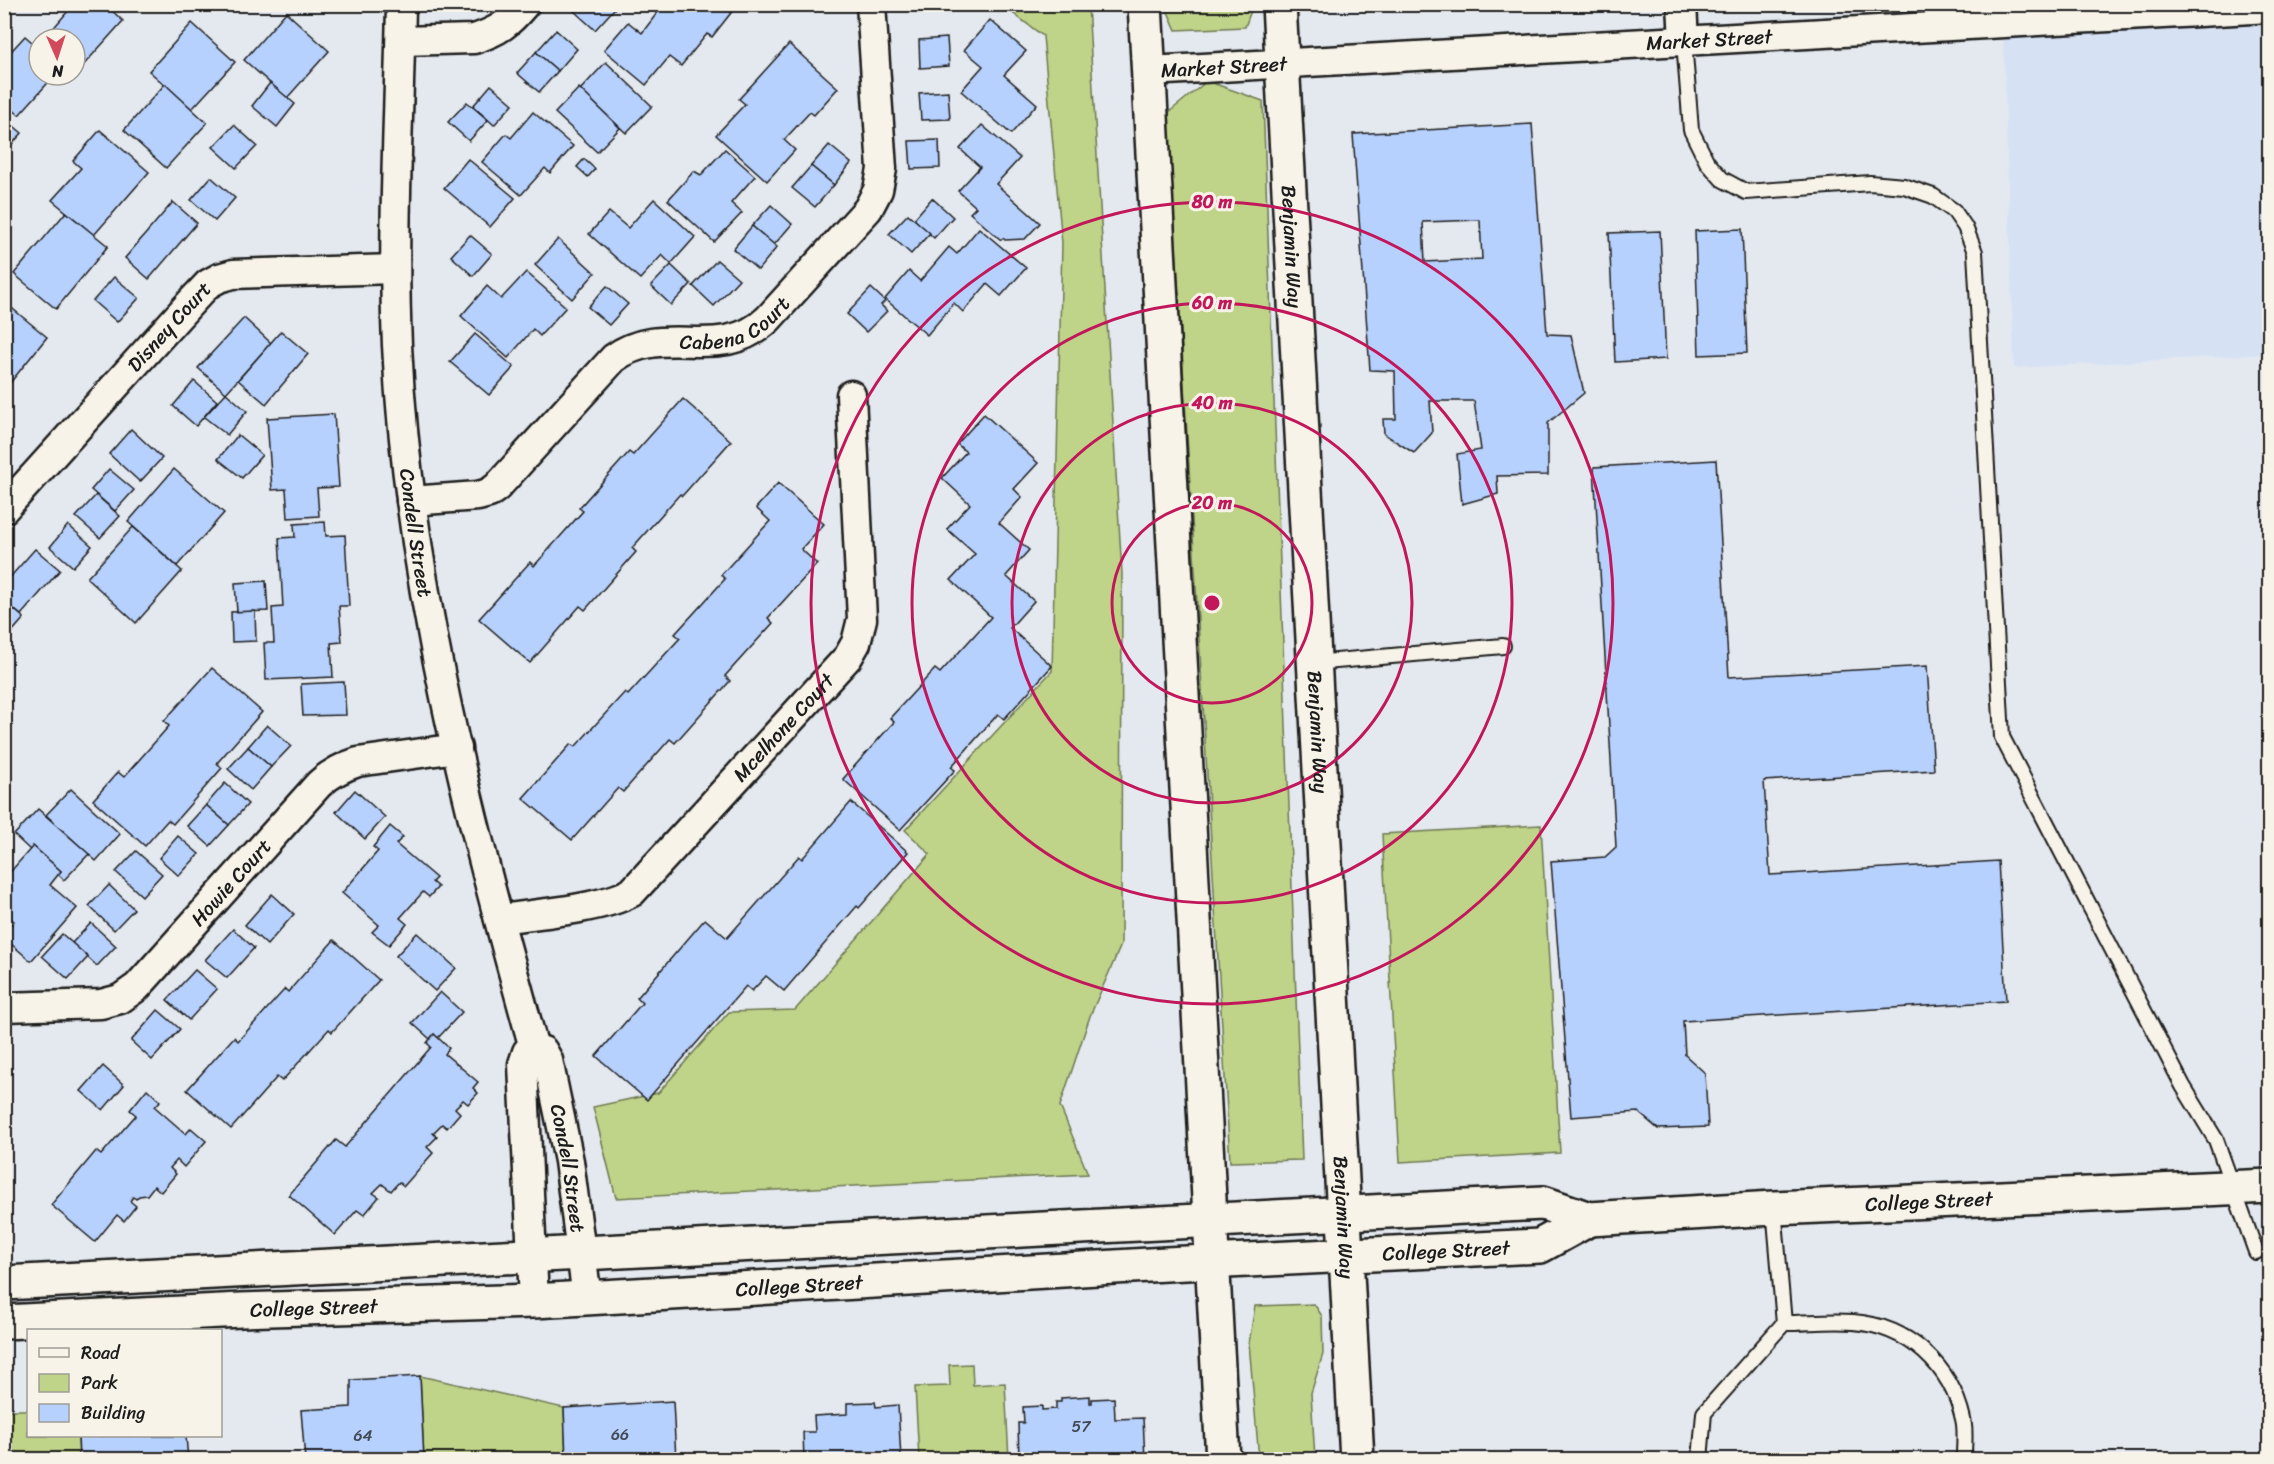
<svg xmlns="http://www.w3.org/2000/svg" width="2274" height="1464" viewBox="0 0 2274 1464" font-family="Sriracha,sans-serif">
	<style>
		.built { fill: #d6e2f4 }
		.green { fill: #bfd389; stroke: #6e7852; stroke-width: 1.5 }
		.building { fill: #b7d1ff; stroke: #1c1c1c; stroke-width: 1.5; fill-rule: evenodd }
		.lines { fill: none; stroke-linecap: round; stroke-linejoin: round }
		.service-casing { stroke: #1c1c1c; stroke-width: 18 }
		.minor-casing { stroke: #1c1c1c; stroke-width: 33 }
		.tertiary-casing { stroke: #1c1c1c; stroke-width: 38 }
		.secondary-casing { stroke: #1c1c1c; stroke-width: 38 }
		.service { stroke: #f7f3e8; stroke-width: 14 }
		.minor { stroke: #f7f3e8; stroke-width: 28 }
		.tertiary { stroke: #f7f3e8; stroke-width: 33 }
		.secondary { stroke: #f7f3e8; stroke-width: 33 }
		.ring { fill: none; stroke: #c2185b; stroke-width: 3 }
		.labels { text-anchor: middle; stroke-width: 6; stroke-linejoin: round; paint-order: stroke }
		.number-label { font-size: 16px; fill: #434955 }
		.street-label { font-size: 20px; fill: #1c1c1c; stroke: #f7f3e8 }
		.centre { fill: #c2185b; stroke: #f7f3e8; stroke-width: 3 }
		.ring-label { font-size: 18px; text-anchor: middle; font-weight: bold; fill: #c2185b; stroke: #f7f3e8; stroke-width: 6; stroke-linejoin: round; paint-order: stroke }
	</style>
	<rect width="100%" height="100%" fill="#e4e9ef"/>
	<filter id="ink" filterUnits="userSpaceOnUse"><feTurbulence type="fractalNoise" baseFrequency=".0167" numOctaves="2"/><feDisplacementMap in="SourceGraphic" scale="12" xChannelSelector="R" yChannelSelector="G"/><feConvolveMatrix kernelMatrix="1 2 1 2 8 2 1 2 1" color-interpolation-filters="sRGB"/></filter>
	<g filter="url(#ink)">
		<g class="built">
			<polygon points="1713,4 1872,4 1872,5 1713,13"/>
			<polygon points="2002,5 2269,5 2269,354 2014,368"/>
		</g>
		<g class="green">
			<polygon points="1002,5 1088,5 1122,574 1121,945 1090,1016 1060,1106 1088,1174 616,1198 593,1107 658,1093 729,1012 795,1010 930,854 905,830 1052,671 1062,243 1043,36"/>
			<polygon points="1165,5 1253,5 1245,27 1176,30"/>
			<polygon points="1207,81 1263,101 1302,1160 1230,1162 1168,113"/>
			<polygon points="1541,825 1560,1153 1400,1162 1382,834"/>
			<polygon points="1314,1304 1322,1316 1323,1354 1311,1393 1315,1459 1259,1459 1249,1343 1255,1306"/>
			<polygon points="972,1364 973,1385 1005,1383 1009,1459 919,1459 915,1387 950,1386 949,1365"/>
			<polygon points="420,1376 564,1408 566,1459 424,1459"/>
			<polygon points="4,1410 28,1410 28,1436 78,1436 79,1459 5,1459"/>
		</g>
		<g class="building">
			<polygon points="74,4 105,4 123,21 80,69 75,64 75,39 45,38"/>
			<polygon points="580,4 611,4 615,8 595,30 574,11"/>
			<polygon points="664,4 728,4 734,9 712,37 707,34 681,66 669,57 646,85 604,50 628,22 642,33"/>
			<polygon points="938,4 967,4 967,9 938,10"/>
			<polygon points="286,12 329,51 287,98 244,60"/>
			<polygon points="990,20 1026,51 1004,75 1037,104 1011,134 961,91 983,66 964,50"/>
			<polygon points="192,23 235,62 192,109 149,71"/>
			<polygon points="556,30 577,49 558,71 536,52"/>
			<polygon points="25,36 39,48 39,75 55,75 19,115 4,102 4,59"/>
			<polygon points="947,38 949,66 920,68 919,40"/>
			<polygon points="789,44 838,88 814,115 810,112 784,140 795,150 767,181 716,135 745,104 739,99"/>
			<polygon points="536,52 558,71 539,92 517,73"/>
			<polygon points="606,62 652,106 626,133 580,90"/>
			<polygon points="270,83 295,104 277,127 252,106"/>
			<polygon points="165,84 207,123 166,168 124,130"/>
			<polygon points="491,85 513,104 494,125 473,106"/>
			<polygon points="579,88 620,128 597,152 555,113"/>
			<polygon points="948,91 950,119 921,120 919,93"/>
			<polygon points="467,102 488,120 469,141 448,122"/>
			<polygon points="533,112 573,146 550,173 545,168 521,195 482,162 506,134 511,138"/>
			<polygon points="4,118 22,133 4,153"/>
			<path d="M1532,124L1547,334L1571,335L1584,393L1548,423V475L1497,476L1498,494L1462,504L1457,454L1481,450L1474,401H1430L1432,433L1414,453L1384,434L1383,419H1396L1395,371L1370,370L1353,134ZM1480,220L1482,259L1425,262L1423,222Z"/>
			<polygon points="234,125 257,146 236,168 213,147"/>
			<polygon points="982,125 1020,158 996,184 1040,223 1025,239 1005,240 1003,238 1001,240 970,213 976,207 958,191 980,167 960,149"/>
			<polygon points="100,130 149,172 94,235 52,200 81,168 73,161"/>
			<polygon points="939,140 940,168 911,169 909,141"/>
			<polygon points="829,145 851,163 834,185 811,166"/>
			<polygon points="725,149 755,176 731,203 742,213 714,242 668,200 694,171 701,175"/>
			<polygon points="468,159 515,198 490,227 444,188"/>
			<polygon points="584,159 595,169 588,177 577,167"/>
			<polygon points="811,166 834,185 815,207 792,188"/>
			<polygon points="211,177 235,198 215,221 191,200"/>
			<polygon points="932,198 953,217 934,238 914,219"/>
			<polygon points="654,199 695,237 671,264 662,255 640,279 589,234 609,212 628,228"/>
			<polygon points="173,202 197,223 149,279 125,258"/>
			<polygon points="771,205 792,224 774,245 752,226"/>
			<polygon points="66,212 108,246 56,309 14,274"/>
			<polygon points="908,214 930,233 911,254 889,234"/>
			<polygon points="752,226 777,247 758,270 733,249"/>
			<polygon points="979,228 1026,268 1001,296 987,284 963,312 954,303 927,335 885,299 909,271 920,281 949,247 957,254"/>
			<polygon points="1742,229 1747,353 1699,355 1695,231"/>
			<polygon points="1660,231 1666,359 1615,362 1609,233"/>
			<polygon points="470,235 492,254 473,276 451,256"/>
			<polygon points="558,239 595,273 572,299 535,265"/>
			<polygon points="717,260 739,279 714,306 693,286"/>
			<polygon points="671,265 691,284 671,305 651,286"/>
			<polygon points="526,272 566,307 540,336 533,329 508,358 461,316 487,286 501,299"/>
			<polygon points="114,277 139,298 117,322 93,301"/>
			<polygon points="607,286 628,304 609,325 588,307"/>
			<polygon points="871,288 885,301 881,305 887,311 866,332 847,314"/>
			<polygon points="8,305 47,337 6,388 4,309"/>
			<polygon points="244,318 271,343 226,393 198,368"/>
			<polygon points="281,331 308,354 266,404 238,380"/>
			<polygon points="475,334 514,367 489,395 450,362"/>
			<polygon points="194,381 217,401 196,426 173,406"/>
			<polygon points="226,393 247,411 227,435 204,417"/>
			<polygon points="683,399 731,441 682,496 680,494 632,548 636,552 585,610 580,606 530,663 479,619 530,562 534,566 583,511 579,508 629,452 633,455"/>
			<polygon points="334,414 339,487 317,488 319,516 288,518 286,489 272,490 267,418"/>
			<polygon points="984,414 1038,463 1014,489 1022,497 999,523 1029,550 1006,576 1034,601 1010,628 1052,666 1004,719 998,714 951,767 955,770 900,830 843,779 894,722 890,718 935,669 940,673 991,617 951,580 975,554 947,529 970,504 942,478 966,452 957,444"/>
			<polygon points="131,429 162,458 140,482 109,454"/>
			<polygon points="238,435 262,455 242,478 218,459"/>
			<polygon points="1716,460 1729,677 1927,666 1934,770 1764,781 1770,875 1998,861 2006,1001 1683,1021 1685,1055 1705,1073 1708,1127 1658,1129 1638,1112 1571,1117 1551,861 1605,857 1616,847 1594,467"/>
			<polygon points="109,469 134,490 115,511 91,490"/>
			<polygon points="174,469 224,513 177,566 128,522"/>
			<polygon points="778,483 824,524 801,549 817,564 768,618 773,623 725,676 730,681 675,743 670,739 623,792 618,788 572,840 523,798 571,744 575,747 625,692 628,695 680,638 675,634 725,579 721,575 770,521 756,508"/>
			<polygon points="96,495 120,516 100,538 76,517"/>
			<polygon points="325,522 326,536 345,535 349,606 339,606 342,642 331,643 333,677 266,680 264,643 274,643 272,608 283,607 279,538 295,537 294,524"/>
			<polygon points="68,525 92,546 73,567 50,547"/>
			<polygon points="133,527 182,571 136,623 87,578"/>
			<polygon points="35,549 60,570 21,615 4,601 4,584"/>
			<polygon points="266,581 268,611 237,612 235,583"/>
			<polygon points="4,601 24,618 4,641"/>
			<polygon points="255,611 256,641 232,642 231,612"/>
			<polygon points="212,668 262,712 217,763 222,768 173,824 168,820 145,846 93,800 118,772 124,777 169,726 164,721"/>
			<polygon points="344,682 346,715 303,716 301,684"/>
			<polygon points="267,725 291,746 271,767 248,747"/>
			<polygon points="248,747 271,767 251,790 228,769"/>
			<polygon points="225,783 248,804 229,825 206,805"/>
			<polygon points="71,789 120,834 96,861 46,815"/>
			<polygon points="355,790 385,817 365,839 336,812"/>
			<polygon points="851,802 908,852 859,908 857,906 784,991 766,976 752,991 746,986 647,1100 596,1056 642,1003 637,998 705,919 727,938 799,856 802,859"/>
			<polygon points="206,805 229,825 210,846 187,826"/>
			<polygon points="38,809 89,854 64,880 58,874 61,871 33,846 30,850 14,835"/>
			<polygon points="390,826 403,837 396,844 436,878 432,882 438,887 429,897 423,892 400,918 407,924 389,945 372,932 379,925 342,893 378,851 373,847"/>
			<polygon points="178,836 199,854 179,876 159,858"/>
			<polygon points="33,846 61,871 50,885 77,908 31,961 4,938 4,932 14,921 4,913 4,879"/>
			<polygon points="136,851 162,874 142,896 116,872"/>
			<polygon points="109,885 134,909 114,930 89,906"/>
			<polygon points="272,894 294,914 267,945 245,925"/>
			<polygon points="91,923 116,946 97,966 72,943"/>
			<polygon points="233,929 254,948 227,978 205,960"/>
			<polygon points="417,933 456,968 435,991 396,956"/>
			<polygon points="62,934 88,957 68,979 42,956"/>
			<polygon points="334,940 379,980 332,1032 329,1029 282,1081 277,1077 231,1129 187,1090 234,1037 238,1041 285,989 288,992"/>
			<polygon points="195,970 217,989 189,1020 167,1000"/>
			<polygon points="440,992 462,1012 438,1038 434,1034 430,1039 412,1023"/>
			<polygon points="158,1010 180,1029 152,1060 131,1041"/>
			<polygon points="434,1034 449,1048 445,1054 478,1082 473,1088 478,1093 468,1104 463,1100 455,1108 460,1113 447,1128 442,1124 433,1133 437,1137 427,1147 433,1153 404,1186 399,1182 391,1191 382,1184 373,1193 379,1197 364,1215 357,1210 335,1235 289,1195 336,1140 345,1147 431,1047 427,1043"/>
			<polygon points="103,1066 124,1085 103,1110 81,1091"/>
			<polygon points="147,1089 160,1101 155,1107 186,1134 191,1128 206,1141 184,1167 177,1160 170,1168 176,1174 161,1192 154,1186 147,1195 139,1196 136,1199 133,1197 130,1201 136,1206 124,1221 117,1215 95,1242 51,1205 96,1151 101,1155 136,1115 130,1110"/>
			<polygon points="420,1376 424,1460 305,1460 301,1410 351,1407 351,1380"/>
			<polygon points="1090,1396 1090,1403 1092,1403 1092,1399 1114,1398 1115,1419 1143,1418 1145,1460 1019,1460 1018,1423 1024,1423 1023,1407 1042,1406 1042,1410 1056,1409 1056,1402 1061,1402 1061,1398"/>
			<polygon points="673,1401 676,1460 566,1460 564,1408"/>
			<polygon points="875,1402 876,1407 898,1405 901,1459 911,1460 804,1460 803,1432 815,1432 814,1416 847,1414 847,1403"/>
			<polygon points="78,1436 186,1436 188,1460 79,1460"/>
		</g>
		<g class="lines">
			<defs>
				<g id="service">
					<polyline points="1684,41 1691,130 1707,162 1722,179 1746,192 1870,183 1904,186 1933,196 1954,211 1965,227 1975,252 2002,737 2183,1086 2216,1140 2256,1252"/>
					<polyline points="1314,663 1503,646"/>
					<path d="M1784,1323C1807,1323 1831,1320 1853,1322C1909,1326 1951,1366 1963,1419C1966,1430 1964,1444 1964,1456"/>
					<polyline points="1700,1460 1704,1413 1784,1323 1774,1208"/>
				</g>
				<g id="minor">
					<path id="s1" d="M401,4C399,118 392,232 397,345C408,584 470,818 534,1048"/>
					<polyline points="1682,4 1684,41"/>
					<path d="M401,41L474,39C499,31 508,24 525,4"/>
					<path id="s2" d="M1149,71L2270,8"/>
					<path id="s3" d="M411,501L478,496L489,493L497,487L614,358C664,321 719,365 768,319L868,209L878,190L882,169L871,4"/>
					<path id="s4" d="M4,509L192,301L208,284L219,278L233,274L395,269"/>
					<path id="s5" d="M499,919C536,914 602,909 632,892L848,657L856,643L862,619L851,395"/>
					<path id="s6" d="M4,1007L101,1004L120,999L137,987L319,784C331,773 342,767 358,762L457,748"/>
					<path id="s7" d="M534,1048L543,1051L548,1060L569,1161L587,1298"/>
					<polyline points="534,1048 527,1052 523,1064 534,1301"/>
				</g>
				<g id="tertiary">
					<path id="s8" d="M4,1283L1543,1203L1589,1219L1774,1208L2270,1186"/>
					<path id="s9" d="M4,1322L241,1310L534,1301L1166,1264L1540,1246L1589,1219"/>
				</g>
				<g id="secondary">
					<polyline points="1145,4 1223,1460"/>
					<path id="s10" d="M1279,4L1357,1460"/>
				</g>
			</defs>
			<use href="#service" class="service-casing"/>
			<use href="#minor" class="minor-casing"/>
			<use href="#tertiary" class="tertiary-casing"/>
			<use href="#secondary" class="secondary-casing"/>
			<use href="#service" class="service"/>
			<use href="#minor" class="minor"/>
			<use href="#tertiary" class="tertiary"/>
			<use href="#secondary" class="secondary"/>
		</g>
	</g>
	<g class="ring">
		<circle cx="1212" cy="603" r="100"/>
		<circle cx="1212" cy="603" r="200"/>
		<circle cx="1212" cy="603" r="300"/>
		<circle cx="1212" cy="603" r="401"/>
	</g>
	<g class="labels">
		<g class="number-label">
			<text x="1081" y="1432">57</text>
			<text x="620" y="1440">66</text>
			<text x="363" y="1441">64</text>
		</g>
		<g class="street-label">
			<text dy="7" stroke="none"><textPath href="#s2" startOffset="561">Market Street</textPath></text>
			<text dy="7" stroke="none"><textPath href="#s2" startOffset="75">Market Street</textPath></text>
			<text dy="7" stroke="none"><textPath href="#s10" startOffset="243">Benjamin Way</textPath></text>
			<text dy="7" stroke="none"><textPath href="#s3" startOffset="392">Cabena Court</textPath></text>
			<text dy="7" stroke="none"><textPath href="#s4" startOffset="246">Disney Court</textPath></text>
			<text dy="7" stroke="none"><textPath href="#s1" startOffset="530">Condell Street</textPath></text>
			<text dy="7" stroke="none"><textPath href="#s5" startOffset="360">Mcelhone Court</textPath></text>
			<text dy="7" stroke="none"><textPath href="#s10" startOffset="729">Benjamin Way</textPath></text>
			<text dy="7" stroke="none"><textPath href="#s6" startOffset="278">Howie Court</textPath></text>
			<text dy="7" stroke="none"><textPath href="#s7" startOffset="130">Condell Street</textPath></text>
			<text dy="7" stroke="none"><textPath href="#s8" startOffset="1930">College Street</textPath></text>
			<text dy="7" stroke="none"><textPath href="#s10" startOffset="1215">Benjamin Way</textPath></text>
			<text dy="7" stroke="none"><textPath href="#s9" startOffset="1444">College Street</textPath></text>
			<text dy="7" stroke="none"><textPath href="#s9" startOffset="796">College Street</textPath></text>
			<text dy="7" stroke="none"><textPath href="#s9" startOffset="310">College Street</textPath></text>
		</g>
	</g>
	<circle cx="1212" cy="603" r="9" class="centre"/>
	<g class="ring-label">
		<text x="1212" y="208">80 m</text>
		<text x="1212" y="309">60 m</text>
		<text x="1212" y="409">40 m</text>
		<text x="1212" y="509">20 m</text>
	</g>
	<rect width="2274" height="1464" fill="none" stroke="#f7f3e8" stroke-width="24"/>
	<rect x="12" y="12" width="2250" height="1440" fill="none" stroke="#1c1c1c" stroke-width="2" filter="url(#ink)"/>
	<rect x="27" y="1329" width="195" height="108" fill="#f7f3e8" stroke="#9f9d96" stroke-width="1.5"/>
	<rect x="39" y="1348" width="30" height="9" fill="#f7f3e8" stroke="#9f9d96" stroke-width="1.5"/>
	<text x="81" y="1359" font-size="18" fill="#1c1c1c">Road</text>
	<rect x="39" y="1374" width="30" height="18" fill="#bfd389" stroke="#9f9d96" stroke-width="1.5"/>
	<text x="81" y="1389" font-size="18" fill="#1c1c1c">Park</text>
	<rect x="39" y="1404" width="30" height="18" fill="#b7d1ff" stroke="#9f9d96" stroke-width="1.5"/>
	<text x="81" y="1419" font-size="18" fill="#1c1c1c">Building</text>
	<g transform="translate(57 57) rotate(177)"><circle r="28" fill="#f7f3e8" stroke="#9f9d96" stroke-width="1.5"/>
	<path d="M0-4.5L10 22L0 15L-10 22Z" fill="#d1495b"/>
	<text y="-9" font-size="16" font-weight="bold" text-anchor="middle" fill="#1c1c1c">N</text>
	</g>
</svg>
